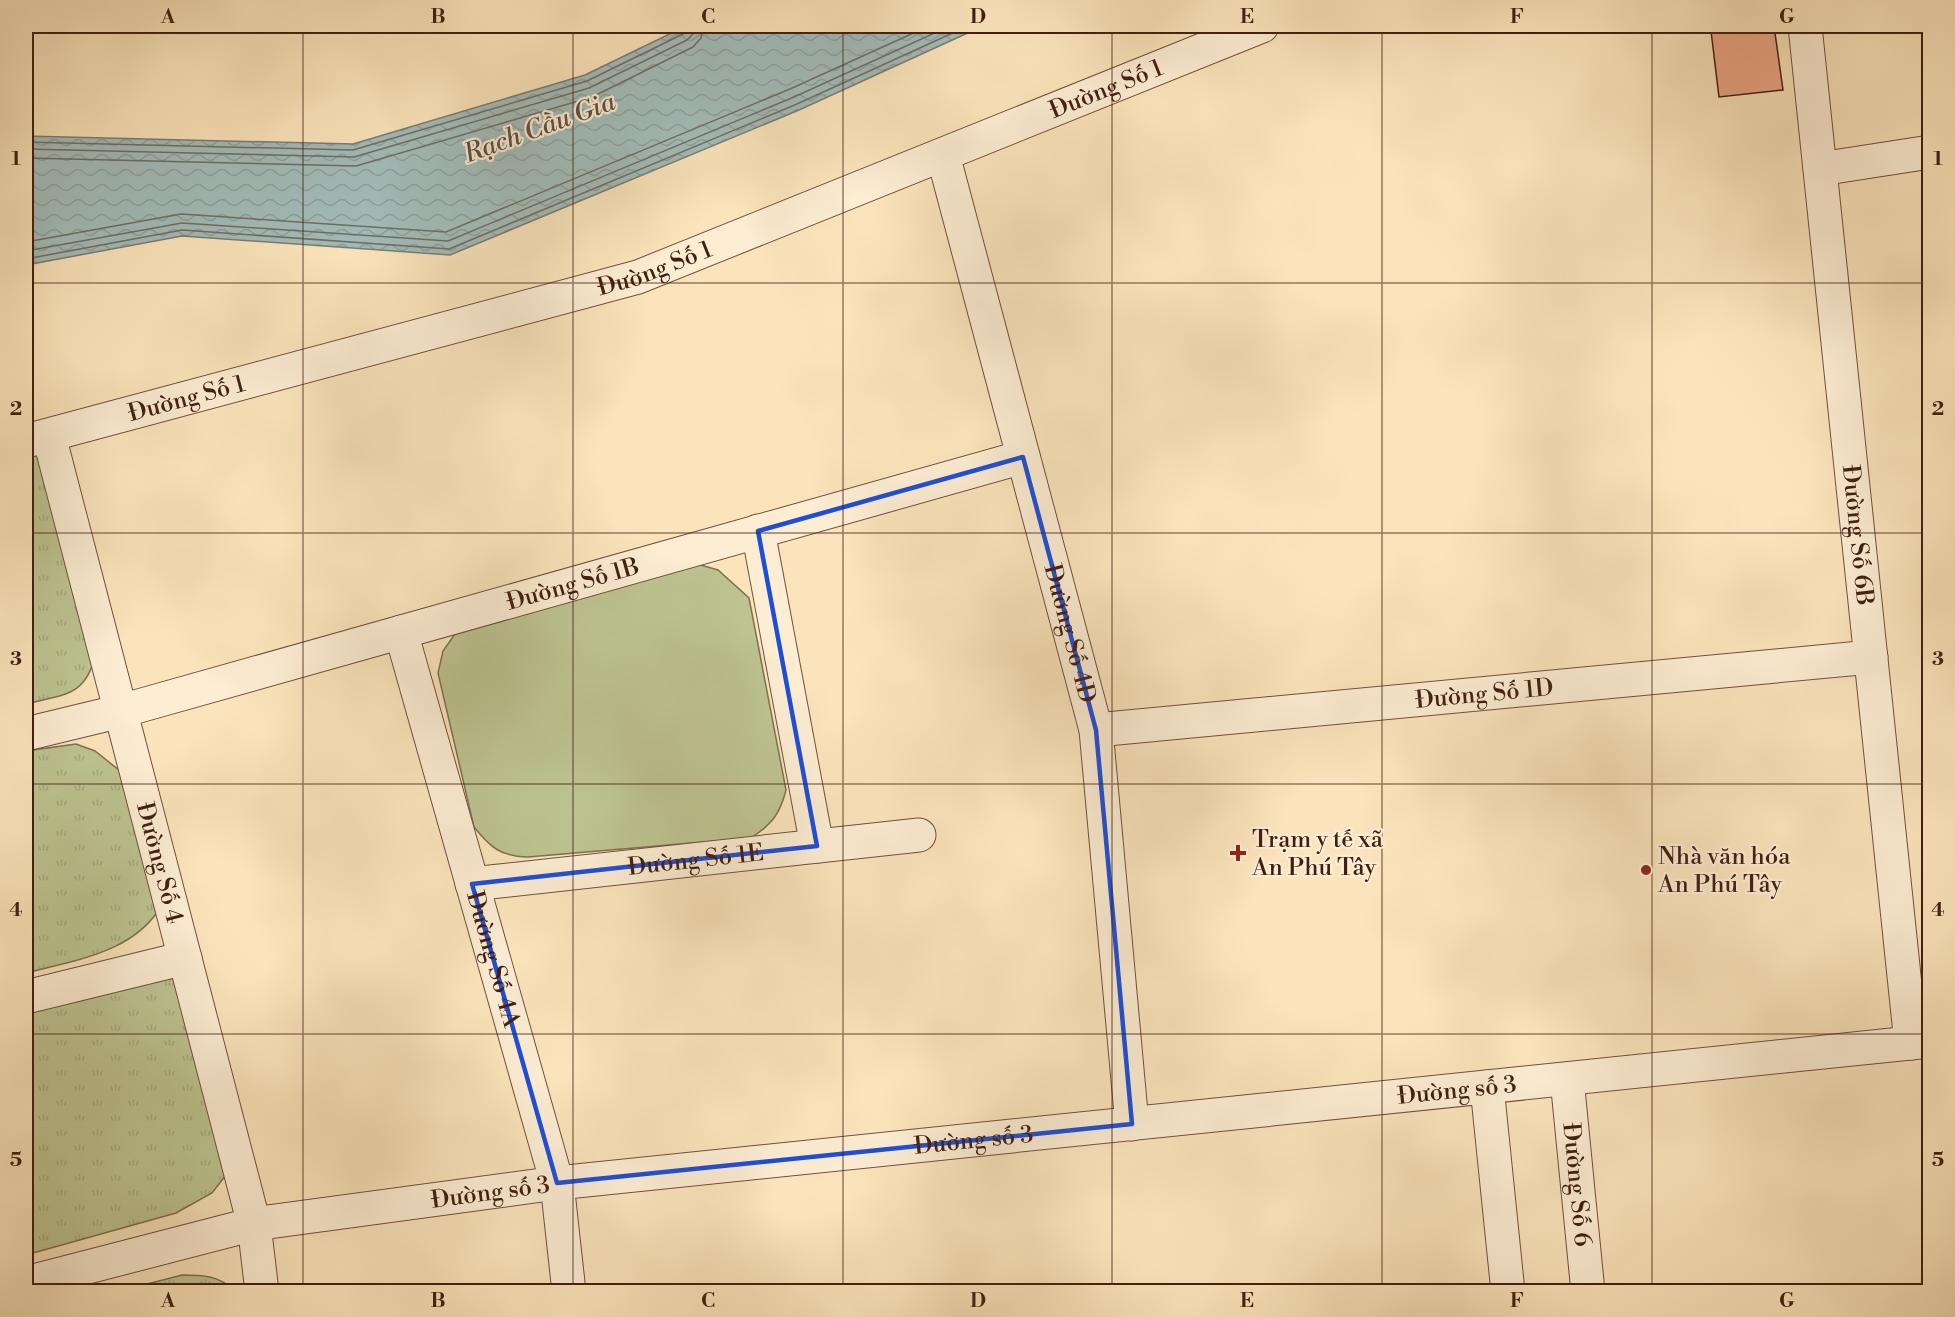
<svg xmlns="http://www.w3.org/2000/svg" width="1955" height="1317" viewBox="0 0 1955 1317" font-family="'Libre Bodoni',serif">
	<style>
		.grass { fill: url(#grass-tufts); stroke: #7f7152; stroke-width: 1.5 }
		.park { fill: #bdc491; stroke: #7f7152; stroke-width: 1.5 }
		.water { fill: url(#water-waves); stroke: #7b7d76; stroke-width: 1.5 }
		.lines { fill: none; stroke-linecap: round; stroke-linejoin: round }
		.shore { stroke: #726d66; stroke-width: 1.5 }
		.building { fill: #eca686; stroke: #411e12; stroke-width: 1.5 }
		.minor-casing { stroke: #70503c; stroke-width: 35 }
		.minor { stroke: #fcedd3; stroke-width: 33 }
		.marked { fill: none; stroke: #1d4ed8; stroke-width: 4.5; stroke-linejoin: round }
		.grid { fill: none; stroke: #411e12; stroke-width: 1.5; stroke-opacity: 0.55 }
		.poi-dot { fill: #8f2418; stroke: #fcedd3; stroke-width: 2 }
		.labels { text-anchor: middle; stroke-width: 4.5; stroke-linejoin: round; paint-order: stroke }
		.street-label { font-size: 24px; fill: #411e12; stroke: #fcedd3 }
		.poi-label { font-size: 24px; fill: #411e12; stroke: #fcedd3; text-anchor: start }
		.water-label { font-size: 26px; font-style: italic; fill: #5e4d44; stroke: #fcedd3 }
		.neatline { fill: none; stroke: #411e12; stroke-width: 2 }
		.grid-label { font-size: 20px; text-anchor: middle; font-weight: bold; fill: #411e12 }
	</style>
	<defs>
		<pattern id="grass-tufts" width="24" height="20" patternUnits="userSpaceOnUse" patternTransform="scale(1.5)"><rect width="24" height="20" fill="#bdc491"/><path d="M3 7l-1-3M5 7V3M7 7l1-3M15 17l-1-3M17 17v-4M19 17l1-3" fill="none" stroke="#a4a87c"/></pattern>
		<pattern id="water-waves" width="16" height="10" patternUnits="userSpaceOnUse" patternTransform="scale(1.5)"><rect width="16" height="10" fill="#a2bcb9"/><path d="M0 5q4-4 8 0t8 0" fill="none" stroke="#8da19e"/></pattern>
	</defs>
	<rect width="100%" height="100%" fill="#fbe4bb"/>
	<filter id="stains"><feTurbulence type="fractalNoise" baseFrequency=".00333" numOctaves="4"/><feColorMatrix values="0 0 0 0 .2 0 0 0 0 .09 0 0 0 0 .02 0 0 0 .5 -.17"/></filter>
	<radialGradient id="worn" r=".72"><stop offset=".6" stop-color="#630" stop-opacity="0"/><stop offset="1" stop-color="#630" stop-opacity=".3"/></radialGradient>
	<g class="grass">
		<path d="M26,453H38L96,653C86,697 64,694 26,704Z"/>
		<path d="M76,744L95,751L129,778L162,905C134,953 75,960 26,973V751Z"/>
		<polygon points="172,978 182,991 226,1175 212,1193 176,1213 26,1255 26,1008"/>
		<path d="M182,1275C200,1275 221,1275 233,1291H120Z"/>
	</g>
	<path class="park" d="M697,564L718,570L749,598L786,790C780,814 772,824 751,838L528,857C500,856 491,848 474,827L438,673L443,651L455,634Z"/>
	<polygon class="water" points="686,26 983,26 799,110 450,255 182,236 26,265 26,136 353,144 585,75"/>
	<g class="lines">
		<g class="shore">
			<polyline points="26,142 353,150 587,81 683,34 687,26"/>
			<polyline points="26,149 354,157 589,88 687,40 693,34 695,26"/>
			<polyline points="26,158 356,166 592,97 693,47 701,38 704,26"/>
			<polyline points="26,242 181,214 446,232 790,89 929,26"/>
			<polyline points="26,251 182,223 448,241 794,97 950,26"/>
			<polyline points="26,259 182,230 449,249 797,104 968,26"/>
		</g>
	</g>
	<polygon class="building" points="1753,26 1774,26 1783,90 1719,97 1711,31"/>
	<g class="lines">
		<defs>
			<g id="minor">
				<path id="s1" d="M1805,26L1911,1043"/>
				<path id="s2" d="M943,155L1096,730L1132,1124"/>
				<polyline points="1820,169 1930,152"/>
				<path id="s3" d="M49,436L254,1224L262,1292"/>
				<path id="s4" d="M26,441L638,277L1262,26"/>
				<polyline points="758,531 817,846"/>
				<path id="s5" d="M401,632L557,1183L569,1292"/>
				<path id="s6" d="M1096,730L1871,657"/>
				<path id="s7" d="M26,734L121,711L1023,457"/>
				<path id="s8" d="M472,884L919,835"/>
				<polyline points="26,997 185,958"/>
				<path id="s9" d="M1567,1079L1588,1292"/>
				<polyline points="1487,1087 1508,1292"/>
				<path id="s10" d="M26,1283L254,1224L557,1183L1930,1041"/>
			</g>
		</defs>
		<use href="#minor" class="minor-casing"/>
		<use href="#minor" class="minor"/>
	</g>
	<path class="marked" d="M1023,457L1096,730L1132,1124L557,1183L472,884L817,846L758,531Z"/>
	<path class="grid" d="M303,26V1292M573,26V1292M843,26V1292M1112,26V1292M1382,26V1292M1652,26V1292M26,283H1930M26,533H1930M26,784H1930M26,1034H1930"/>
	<g class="poi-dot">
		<path d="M1235 844h6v6h6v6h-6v6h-6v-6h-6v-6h6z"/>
		<circle cx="1646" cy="870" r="6"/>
	</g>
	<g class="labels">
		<g class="street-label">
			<text dy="8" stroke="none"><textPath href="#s4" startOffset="1138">Đường Số 1</textPath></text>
			<text dy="8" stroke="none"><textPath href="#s4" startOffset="652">Đường Số 1</textPath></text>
			<text dy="8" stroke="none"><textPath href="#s4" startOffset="166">Đường Số 1</textPath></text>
			<text dy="8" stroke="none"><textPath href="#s1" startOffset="512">Đường Số 6B</textPath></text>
			<text dy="8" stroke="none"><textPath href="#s7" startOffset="567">Đường Số 1B</textPath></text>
			<text dy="8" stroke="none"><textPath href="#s2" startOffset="495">Đường Số 4D</textPath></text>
			<text dy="8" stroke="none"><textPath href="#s6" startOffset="390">Đường Số 1D</textPath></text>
			<text dy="8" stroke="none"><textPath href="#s8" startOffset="225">Đường Số 1E</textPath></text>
			<text dy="8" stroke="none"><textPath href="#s3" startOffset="441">Đường Số 4</textPath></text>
			<text dy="8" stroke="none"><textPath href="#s5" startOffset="340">Đường Số 4A</textPath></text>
			<text dy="8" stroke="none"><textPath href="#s10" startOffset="1446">Đường số 3</textPath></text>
			<text dy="8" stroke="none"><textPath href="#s10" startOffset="960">Đường số 3</textPath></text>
			<text dy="8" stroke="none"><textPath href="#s9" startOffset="106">Đường Số 6</textPath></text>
			<text dy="8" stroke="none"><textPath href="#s10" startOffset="474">Đường số 3</textPath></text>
		</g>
		<g class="poi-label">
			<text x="1252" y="847">Trạm y tế xã<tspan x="1252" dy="28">An Phú Tây</tspan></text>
			<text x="1658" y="864">Nhà văn hóa<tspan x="1658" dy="28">An Phú Tây</tspan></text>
		</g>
		<g class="water-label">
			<text transform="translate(539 127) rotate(-20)" y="9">Rạch Cầu Gia</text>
		</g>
	</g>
	<rect width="1955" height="1317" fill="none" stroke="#fbe4bb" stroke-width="66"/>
	<rect x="33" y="33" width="1889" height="1251" class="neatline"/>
	<g class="grid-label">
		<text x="168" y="23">A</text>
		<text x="438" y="23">B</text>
		<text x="708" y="23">C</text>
		<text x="978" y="23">D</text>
		<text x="1247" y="23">E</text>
		<text x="1517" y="23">F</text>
		<text x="1787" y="23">G</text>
		<text x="16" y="165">1</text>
		<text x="1938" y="165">1</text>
		<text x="16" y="415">2</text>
		<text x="1938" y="415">2</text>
		<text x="16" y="665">3</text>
		<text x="1938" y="665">3</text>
		<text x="16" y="916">4</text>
		<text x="1938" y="916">4</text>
		<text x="16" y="1166">5</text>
		<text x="1938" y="1166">5</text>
		<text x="168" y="1307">A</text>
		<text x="438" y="1307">B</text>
		<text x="708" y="1307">C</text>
		<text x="978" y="1307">D</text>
		<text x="1247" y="1307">E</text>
		<text x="1517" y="1307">F</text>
		<text x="1787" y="1307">G</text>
	</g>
	<rect width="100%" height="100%" filter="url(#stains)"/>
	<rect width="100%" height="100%" fill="url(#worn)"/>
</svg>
